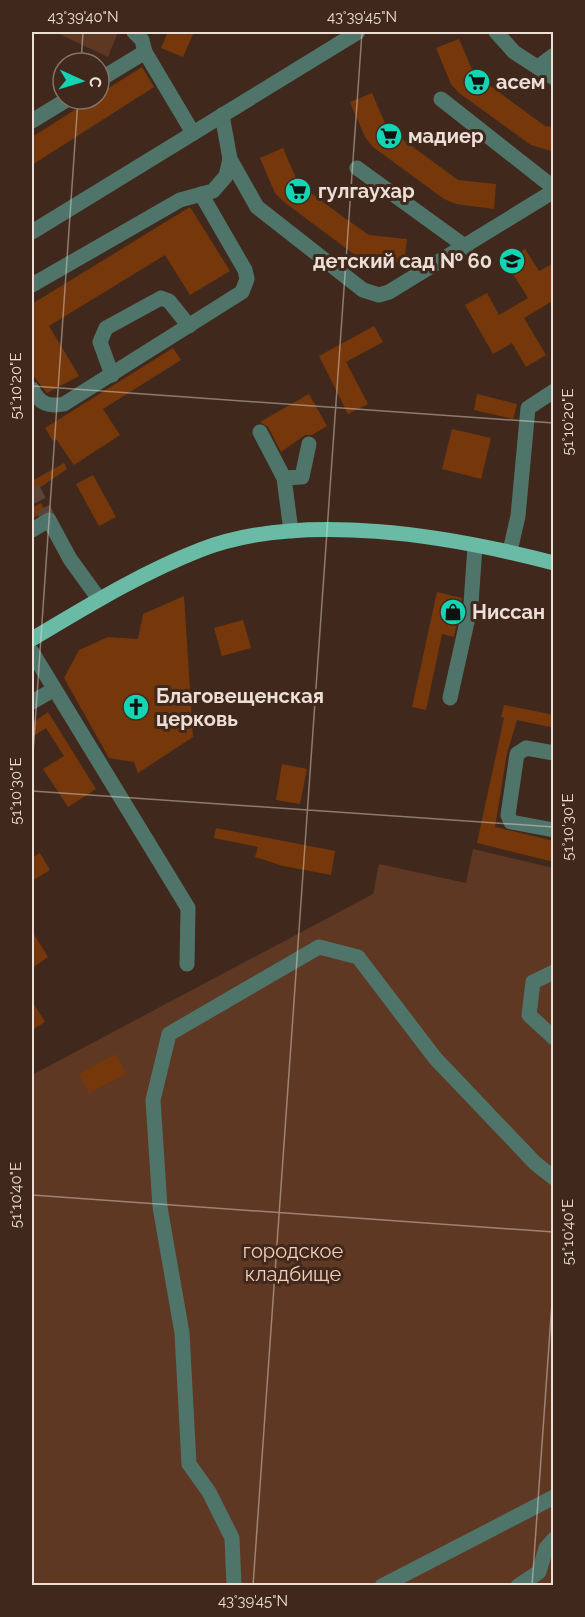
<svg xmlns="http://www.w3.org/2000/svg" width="585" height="1617" viewBox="0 0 585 1617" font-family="Raleway,sans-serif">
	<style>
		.green { fill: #5e3822 }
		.building { fill: #76380a }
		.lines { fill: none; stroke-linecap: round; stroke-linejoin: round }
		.minor-tunnel { stroke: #5a4438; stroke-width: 15; stroke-dasharray: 15 8; stroke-linecap: butt }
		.minor { stroke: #4f756b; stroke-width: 15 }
		.major { stroke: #69bba6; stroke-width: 15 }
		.ticks { fill: none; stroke: #edded6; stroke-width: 1.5; stroke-opacity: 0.45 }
		.labels { text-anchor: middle; stroke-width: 6; stroke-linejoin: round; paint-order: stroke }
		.poi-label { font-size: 20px; font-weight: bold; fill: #edded6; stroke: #40291c; text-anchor: start }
		.park-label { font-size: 20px; fill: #f6cfba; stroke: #40291c }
		.neatline { fill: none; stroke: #edded6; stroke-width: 2 }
		.ticks-label { font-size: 15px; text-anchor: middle; fill: #edded6 }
	</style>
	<rect width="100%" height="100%" fill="#40291c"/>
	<g class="green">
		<polygon points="55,32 118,32 108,57"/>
		<polygon points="473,849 553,868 553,1585 32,1586 32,1075 373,894 379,864 466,883"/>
	</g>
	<g class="building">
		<polygon points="168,32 194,32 183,57 161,48"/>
		<polygon points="459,39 474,74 545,126 554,127 554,152 531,145 459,93 451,84 436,48"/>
		<polygon points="142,67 154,87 32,165 32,137 92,99 99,99 99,94"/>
		<polygon points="372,93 387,128 428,158 458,180 496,184 494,209 456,204 444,199 373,147 365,137 350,102"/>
		<polygon points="283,148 298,183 339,214 369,235 407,239 404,264 366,260 355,255 284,202 275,193 260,158"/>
		<polygon points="190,207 230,271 190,295 165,255 49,326 79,376 47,393 32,374 32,304"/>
		<polygon points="525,249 539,271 554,263 554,300 524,318 546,355 526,367 512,343 493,354 465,305 487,293 499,315 528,298 505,261"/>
		<polygon points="374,326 383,342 346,362 368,404 348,414 319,356"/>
		<polygon points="173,348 181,360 103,409 120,435 74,465 56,439 53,441 45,428"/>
		<polygon points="309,394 327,426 312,435 305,435 281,452 268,427 260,422"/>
		<polygon points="477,394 517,404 513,419 474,410"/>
		<polygon points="452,429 491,438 481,479 442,469"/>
		<polygon points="64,463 67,469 32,493 32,481"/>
		<polygon points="93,475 116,517 99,526 76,484"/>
		<polygon points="41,503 45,511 32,519 32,508"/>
		<polygon points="437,592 462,598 461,603 454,637 442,634 426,710 412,707"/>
		<polygon points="184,596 193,737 138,773 134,762 109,758 64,678 79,650 108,637 138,639 143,614"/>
		<polygon points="243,620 251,648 222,656 214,628"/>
		<polygon points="504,705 554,715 554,728 517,720 507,753 495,827 554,841 554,862 477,843 504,718 501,717"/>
		<polygon points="48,712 96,789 68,807 43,769 64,756 46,728 32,737 32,723"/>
		<polygon points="282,764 307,769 300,804 276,800"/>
		<polygon points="216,828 335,851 331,875 283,866 255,857 258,847 214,838"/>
		<polygon points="40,853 50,870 32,881 32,858"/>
		<polygon points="32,931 48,957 32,968"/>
		<polygon points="32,1001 45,1022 32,1030"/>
		<polygon points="116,1054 126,1074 89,1093 79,1074"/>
	</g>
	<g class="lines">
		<polyline class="minor-tunnel" points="32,488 49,520"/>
		<g class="minor">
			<polyline points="134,32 142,40 145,52"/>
			<polyline points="496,32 514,52 554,78"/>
			<polyline points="538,67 554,55"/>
			<polyline points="99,80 145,52 193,133"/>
			<polyline points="441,99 554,188"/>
			<polyline points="222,115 230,159 257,207 363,290 379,295 389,292 554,191"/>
			<polyline points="32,121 68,99"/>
			<polyline points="357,168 466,247"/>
			<polyline points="32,232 358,32"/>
			<polyline points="32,285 180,200 213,191 226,176 230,159"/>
			<polyline points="112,375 100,342 106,328 161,298 169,301 189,326"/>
			<path d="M32,389C40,404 48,407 64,404L242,292L247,279L245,270L201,194"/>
			<polyline points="260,432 284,478 291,531"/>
			<polyline points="284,478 302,477 309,444"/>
			<polyline points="32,530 49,520 70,559 99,599"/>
			<polyline points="510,551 518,516 528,408 554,391"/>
			<polyline points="32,652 188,908 187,964"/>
			<polyline points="450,698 471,604 475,546"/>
			<polyline points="32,702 53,690"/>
			<polyline points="554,753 526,748 517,754 508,815 511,822 554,830"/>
			<polyline points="554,972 533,982 529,1015 554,1038"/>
			<polyline points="234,1586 232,1538 209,1492 189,1464 182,1333 160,1207 153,1100 169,1034 319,947 358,957 435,1058 535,1163 554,1178"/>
			<polyline points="382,1586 554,1497"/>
			<polyline points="518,1586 539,1572 546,1548 554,1539"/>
		</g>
		<path class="major" d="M32,639C86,607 141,573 200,550C302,510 451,536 554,563"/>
	</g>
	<path class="ticks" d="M81,63L83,32M32,386L554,423M32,768L78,99M32,791L554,827M32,1195L554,1232M253,1586L362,32M532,1586L554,1274"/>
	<defs>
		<symbol id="supermarket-disc" viewBox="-11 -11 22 22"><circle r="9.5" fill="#13d5b3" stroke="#40291c"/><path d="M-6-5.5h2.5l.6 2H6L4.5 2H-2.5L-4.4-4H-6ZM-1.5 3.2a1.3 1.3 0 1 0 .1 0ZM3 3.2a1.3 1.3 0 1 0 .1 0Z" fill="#111"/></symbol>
		<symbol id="school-disc" viewBox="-11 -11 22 22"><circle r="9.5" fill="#13d5b3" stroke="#40291c"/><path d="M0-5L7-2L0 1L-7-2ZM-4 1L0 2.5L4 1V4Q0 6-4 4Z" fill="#111"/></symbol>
		<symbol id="shop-disc" viewBox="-11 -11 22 22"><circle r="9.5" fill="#13d5b3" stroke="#40291c"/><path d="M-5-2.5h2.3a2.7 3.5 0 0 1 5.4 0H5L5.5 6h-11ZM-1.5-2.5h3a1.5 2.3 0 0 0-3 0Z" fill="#111"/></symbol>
		<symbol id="church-disc" viewBox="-11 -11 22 22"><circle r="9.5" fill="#13d5b3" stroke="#40291c"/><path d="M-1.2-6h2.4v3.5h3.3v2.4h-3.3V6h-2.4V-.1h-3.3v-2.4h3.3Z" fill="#111"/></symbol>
	</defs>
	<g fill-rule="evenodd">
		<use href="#supermarket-disc" x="462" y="67" width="30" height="30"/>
		<use href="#supermarket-disc" x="374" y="121" width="30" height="30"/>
		<use href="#supermarket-disc" x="283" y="176" width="30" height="30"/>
		<use href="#school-disc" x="497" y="246" width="30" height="30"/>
		<use href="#shop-disc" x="438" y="597" width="30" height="30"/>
		<use href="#church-disc" x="121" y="692" width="30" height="30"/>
	</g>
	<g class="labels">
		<g class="poi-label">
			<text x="496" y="89">асем</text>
			<text x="408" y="143">мадиер</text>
			<text x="318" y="198">гулгаухар</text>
			<text x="492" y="268" text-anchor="end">детский сад № 60</text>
			<text x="472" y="619">Ниссан</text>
			<text x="156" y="703">Благовещенская<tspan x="156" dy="23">церковь</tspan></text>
		</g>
		<g class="park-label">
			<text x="293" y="1258">городское<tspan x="293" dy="23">кладбище</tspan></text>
		</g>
	</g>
	<rect width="585" height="1617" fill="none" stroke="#40291c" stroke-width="66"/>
	<g transform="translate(81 81) rotate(94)"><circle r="28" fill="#40291c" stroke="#857166" stroke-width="1.5"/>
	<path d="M0-4.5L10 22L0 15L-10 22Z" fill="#13d5b3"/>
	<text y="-9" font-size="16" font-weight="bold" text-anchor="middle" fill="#edded6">С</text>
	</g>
	<rect x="33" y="33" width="519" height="1551" class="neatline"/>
	<g class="ticks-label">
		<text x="83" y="22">43°39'40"N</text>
		<text x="362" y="22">43°39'45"N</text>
		<text transform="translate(16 386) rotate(-90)" y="5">51°10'20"E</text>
		<text transform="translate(568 422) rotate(-90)" y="5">51°10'20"E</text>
		<text transform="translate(16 791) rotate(-90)" y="5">51°10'30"E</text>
		<text transform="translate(568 827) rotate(-90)" y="5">51°10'30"E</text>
		<text transform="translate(16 1195) rotate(-90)" y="5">51°10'40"E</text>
		<text transform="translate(568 1232) rotate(-90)" y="5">51°10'40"E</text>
		<text x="253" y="1606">43°39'45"N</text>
	</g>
</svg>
